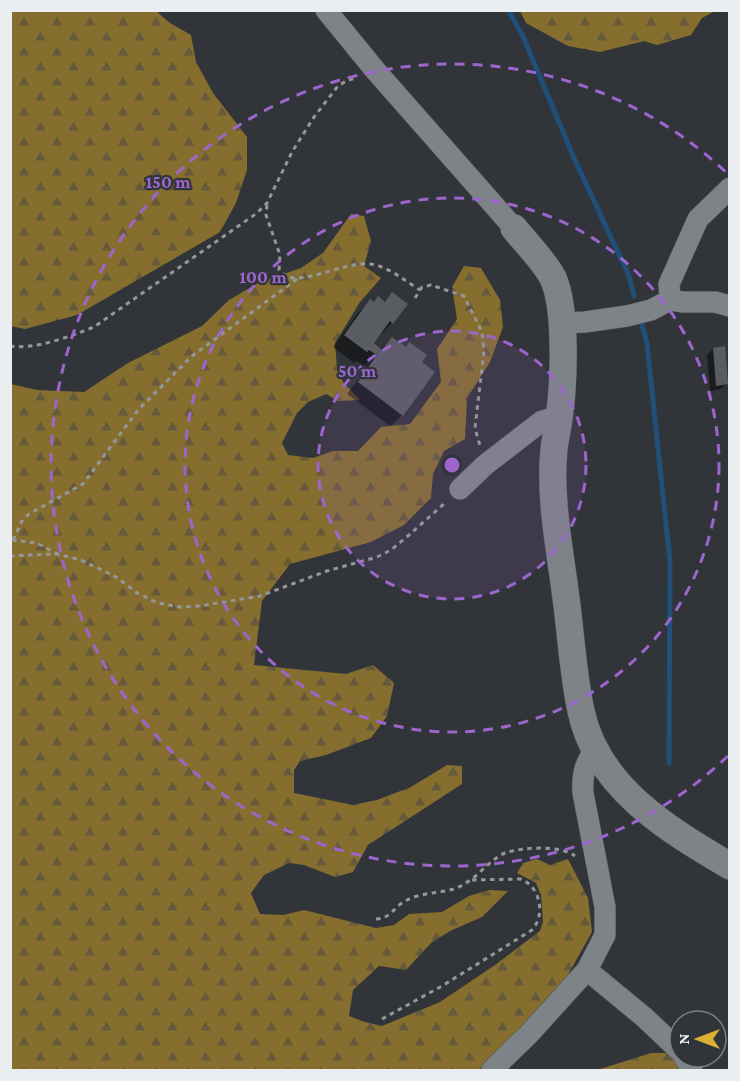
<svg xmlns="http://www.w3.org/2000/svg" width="740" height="1081" viewBox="0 0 740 1081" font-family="'Crimson Pro',serif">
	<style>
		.forest { fill: url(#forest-firs) }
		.shadow { fill: #0007 }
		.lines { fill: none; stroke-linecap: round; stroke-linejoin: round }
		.stream { stroke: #204f79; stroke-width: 5 }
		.building { fill: #595d62 }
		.minor-casing { stroke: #505356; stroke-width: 22 }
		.tertiary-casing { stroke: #505356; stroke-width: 28 }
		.path { stroke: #95989b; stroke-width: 3; stroke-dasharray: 4.5 4.5; stroke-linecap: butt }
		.minor { stroke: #7e8388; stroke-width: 21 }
		.tertiary { stroke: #7e8388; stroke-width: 27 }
		.ring { fill: none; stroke: #9d66ce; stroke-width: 3; stroke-dasharray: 10 8 }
		.centre { fill: #9d66ce; stroke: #313539; stroke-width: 3 }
		.ring-label { font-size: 18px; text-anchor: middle; font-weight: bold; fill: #9d66ce; stroke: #313539; stroke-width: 4.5; stroke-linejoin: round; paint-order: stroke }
	</style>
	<defs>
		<pattern id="forest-firs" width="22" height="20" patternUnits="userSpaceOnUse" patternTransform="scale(1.5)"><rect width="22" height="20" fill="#856e2e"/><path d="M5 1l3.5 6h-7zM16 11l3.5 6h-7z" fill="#665a3b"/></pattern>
	</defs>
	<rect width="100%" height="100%" fill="#313539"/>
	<g class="forest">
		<polygon points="10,11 156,11 170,23 191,35 196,62 213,93 247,137 247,170 236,203 220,232 77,315 25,329 10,326"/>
		<polygon points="520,11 715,11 702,18 691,35 657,45 644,41 600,52 568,46 526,23"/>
		<polygon points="351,214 364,216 371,241 364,266 381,278 360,302 335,343 337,368 343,382 360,400 338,401 326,394 308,402 297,413 282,443 288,455 313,458 333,451 358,451 381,427 410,424 441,382 437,349 457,319 452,287 464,266 481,268 500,300 503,327 490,362 467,398 465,439 444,451 433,474 431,498 404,525 371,542 290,564 262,601 254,665 346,674 373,665 394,683 387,716 371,738 326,755 300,761 294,770 294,793 353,805 377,800 411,787 447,765 462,766 462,784 368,845 353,872 335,877 304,865 289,863 264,875 251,893 260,914 284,915 304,910 376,928 394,925 409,914 442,912 469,896 489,890 508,891 482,917 450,931 431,943 406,970 379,966 353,990 349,1016 365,1022 382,1026 440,1002 495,965 540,931 543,921 541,895 536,883 517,873 523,863 537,859 550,865 568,859 588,898 592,932 556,996 479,1070 11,1070 11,384 37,390 84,392 128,363 202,326 229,300 260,282 301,268 323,253"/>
		<polygon points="651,1053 670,1053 679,1070 597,1070"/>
	</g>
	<g class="shadow">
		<polygon points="392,294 392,323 380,335 379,333 371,343 380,350 392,339 420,363 402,415 390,426 347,394 367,368 357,361 354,363 333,347 358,313 370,301 373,303 383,303"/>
		<polygon points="713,349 726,384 721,389 710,391 707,355"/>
	</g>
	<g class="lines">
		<g class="stream">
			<polyline points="508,10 522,34 574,158 629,276 634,296"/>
			<polyline points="640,317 647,344 670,562 669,763"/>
		</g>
	</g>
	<g class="building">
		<polygon points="392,292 408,304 393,324 390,321 374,343 382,350 392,337 406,347 409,342 427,355 422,362 435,372 403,416 358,382 377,355 369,350 367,352 344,335 370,299 374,302 378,296 385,302"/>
		<polygon points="725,346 728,384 716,386 713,348"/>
	</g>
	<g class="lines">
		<defs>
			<g id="minor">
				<polyline points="326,10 375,70 514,228"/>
				<polyline points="670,300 669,284 698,219 730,188"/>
				<polyline points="561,323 585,322 627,316 651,310 670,300 683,302 715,302 730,306"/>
				<polyline points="460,489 485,465 542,421 560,416"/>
				<polyline points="587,970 644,1017 680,1051"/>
				<polyline points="684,1057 692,1070"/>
				<path d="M492,1070L529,1034L587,970L605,935V907L583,793C582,776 584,765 594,751"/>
			</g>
			<path id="tertiary" d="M514,228C526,243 545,262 553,278C567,308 564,385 559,418C558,428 555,439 554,449C549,498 560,550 566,598C571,635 573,674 581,711C597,787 667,829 730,866"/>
		</defs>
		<use href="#minor" class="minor-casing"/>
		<use href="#tertiary" class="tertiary-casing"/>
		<g class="path">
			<path d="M267,205L266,215L280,255L279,270C282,272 284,275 286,276C303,285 347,261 370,264C388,266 405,281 420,290"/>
			<polyline points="415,298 422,287 431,285 464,296 482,332 484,351 475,428 480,446"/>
			<path d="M10,346C35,350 71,336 94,327L257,213L267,203L292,152L314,117L338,86L348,80L356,78"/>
			<polyline points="12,540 37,543 57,554"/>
			<polyline points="13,540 22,521 29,514 83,484 138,410 192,356 297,279"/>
			<polyline points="10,556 57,554 81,560 118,578 137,593 158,603 180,607 200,606 260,596 327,571 377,557 391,550 409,535 446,502"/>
			<path d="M376,919C391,919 394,906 407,900C420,893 439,893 454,889C460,887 465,883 471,880"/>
			<path d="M382,1019L442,986L532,930C546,915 540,885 520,879L471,880C481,872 493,858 505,853C522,847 561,845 575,856"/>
		</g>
		<use href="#minor" class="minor"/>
		<use href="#tertiary" class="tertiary"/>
	</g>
	<circle cx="452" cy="465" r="134" fill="#9d66ce" fill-opacity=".12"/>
	<g class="ring">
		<circle cx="452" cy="465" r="134"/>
		<circle cx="452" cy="465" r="267"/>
		<path d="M728 756A401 401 0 1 1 728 174"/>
	</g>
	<circle cx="452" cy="465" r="9" class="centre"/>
	<g class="ring-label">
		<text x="168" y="188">150 m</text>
		<text x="263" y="283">100 m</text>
		<text x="357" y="377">50 m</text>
	</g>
	<rect width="740" height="1081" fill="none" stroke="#ebeef0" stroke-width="24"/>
	<g transform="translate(698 1039) rotate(270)"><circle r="28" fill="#313539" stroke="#7b7f82" stroke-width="1.5"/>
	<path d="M0-4.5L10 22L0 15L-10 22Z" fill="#dcb233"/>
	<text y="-9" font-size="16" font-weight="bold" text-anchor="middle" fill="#ebeef0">N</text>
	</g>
</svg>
